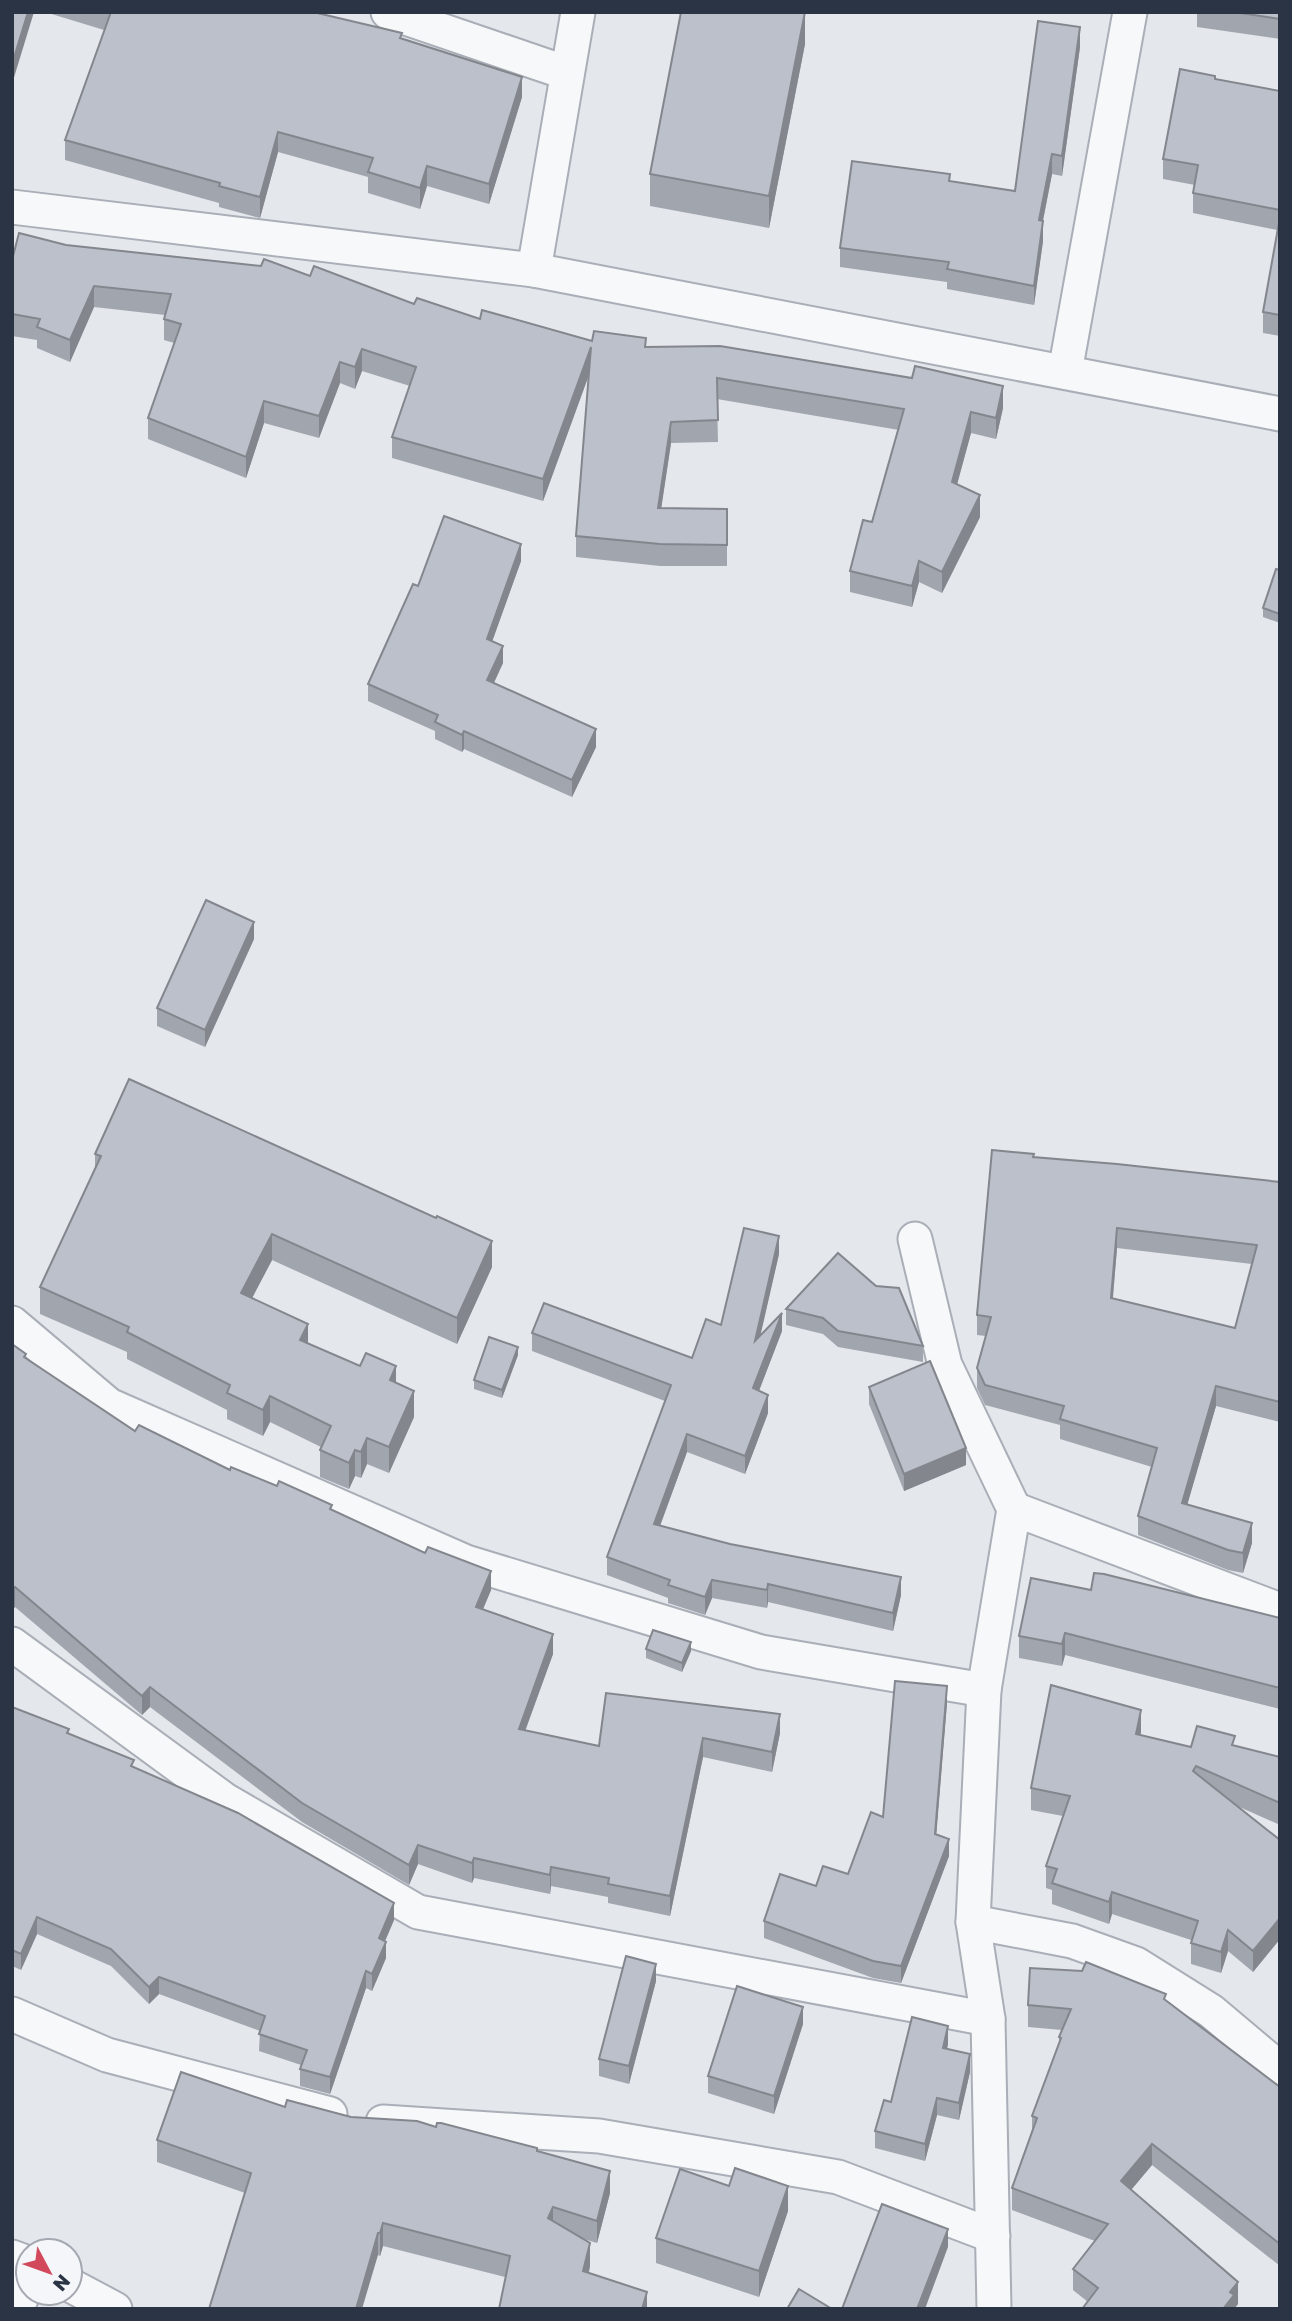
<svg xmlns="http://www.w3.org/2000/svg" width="1292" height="2321" viewBox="0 0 1292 2321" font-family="'Golos Text',sans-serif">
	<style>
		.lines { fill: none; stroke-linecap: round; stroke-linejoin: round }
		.street-casing { stroke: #a9aeb7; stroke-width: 37 }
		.street { stroke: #f7f8fa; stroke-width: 33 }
		.wall { fill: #a1a5ae; fill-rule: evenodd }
		.shaded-wall { fill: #83868d }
		.building { fill: #bbc0ca; stroke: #83868d; stroke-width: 2; fill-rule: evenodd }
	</style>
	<rect width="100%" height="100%" fill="#e4e7ec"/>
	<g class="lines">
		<defs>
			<g id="street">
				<polyline points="388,12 567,73"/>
				<polyline points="12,207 534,270 1280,414"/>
				<polyline points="534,270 578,12"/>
				<polyline points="1065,372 1130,12"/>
				<polyline points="915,1239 945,1365 1014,1509 984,1690 973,1922 988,2019 994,2309"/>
				<polyline points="12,1323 109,1405 466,1562 761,1652 984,1690"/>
				<polyline points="1014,1509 1280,1610"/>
				<polyline points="12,1644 225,1800 418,1912 988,2019"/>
				<polyline points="973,1922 1072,1941 1136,1964 1211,2011 1280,2069"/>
				<polyline points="12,2014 107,2055 330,2114"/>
				<polyline points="383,2122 599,2136 838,2177 993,2236"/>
				<polyline points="12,2257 28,2263"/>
				<polyline points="70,2285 115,2309"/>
				<polyline points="17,2309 28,2281"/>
			</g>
		</defs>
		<use href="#street" class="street-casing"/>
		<use href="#street" class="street"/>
	</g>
	<g class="wall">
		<polygon points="45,12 313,12 402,39 522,97 489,204 427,186 420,209 368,193 368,177 278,152 260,218 219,207 219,203 65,160 65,140 104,30"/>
		<polygon points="1197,12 1280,12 1280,39 1197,27"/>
		<polygon points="805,44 769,228 650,206 650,174"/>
		<polygon points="1080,47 1062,176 1052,174 1043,221 1043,241 1034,305 947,289 947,282 840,267 840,248 1015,191"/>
		<polygon points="1215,79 1280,91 1280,336 1263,333 1263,312 1277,230 1193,213 1193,193 1195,185 1163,179 1163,159"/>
		<polygon points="66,245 310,276 414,304 480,319 592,341 646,347 1003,408 996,439 971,433 957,484 980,517 942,593 919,582 912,607 850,592 850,571 872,522 899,430 717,399 718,442 671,443 661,508 727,509 727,566 660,566 576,557 576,536 589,375 543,501 392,458 392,437 410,386 362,371 355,389 340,383 319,438 264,423 246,478 148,439 148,418 174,343 164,340 164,319 165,315 94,307 70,362 37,348 37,340 12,336 12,260"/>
		<polygon points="521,561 492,641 503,663 494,683 596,747 572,797 464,749 462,752 435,739 435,731 368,701 368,684 418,586"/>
		<polygon points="1280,570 1280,623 1263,617 1263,608"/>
		<polygon points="254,939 205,1047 157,1026 157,1008"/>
		<polygon points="95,1154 492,1267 457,1344 272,1260 252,1298 308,1343 396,1383 414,1417 389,1473 367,1464 361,1478 355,1476 349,1489 320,1477 320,1450 321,1447 270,1422 263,1436 227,1419 227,1410 127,1359 127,1352 40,1314 40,1287 95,1169"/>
		<path d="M1034,1157L1280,1182V1422L1216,1406L1187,1504L1252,1543L1243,1573L1228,1570L1138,1535V1516L1152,1467L1060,1439V1425L985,1405L977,1388V1368L986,1336L977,1335V1315ZM1117,1248L1252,1264L1235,1328L1113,1298Z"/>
		<polygon points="838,1253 923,1346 923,1362 838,1347 823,1334 786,1325 786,1309"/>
		<polygon points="779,1254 760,1335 782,1331 759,1391 768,1413 745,1474 687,1452 660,1526 901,1595 893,1631 768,1602 767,1608 712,1598 705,1615 668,1603 668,1598 607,1575 607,1557 665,1401 532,1351 532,1333 692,1358"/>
		<polygon points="12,1344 26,1359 135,1431 332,1510 491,1590 483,1609 553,1654 525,1730 599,1746 606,1693 780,1733 772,1772 703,1757 670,1916 608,1903 608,1897 551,1886 550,1894 474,1878 472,1883 418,1864 409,1885 302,1822 150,1707 142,1715 15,1607 12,1610"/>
		<polygon points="518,1355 502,1398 474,1389 474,1380"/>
		<polygon points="869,1387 966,1465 904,1491 869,1404"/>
		<polygon points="1091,1590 1280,1618 1280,1709 1065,1655 1062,1666 1019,1658 1019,1636"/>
		<polygon points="646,1649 691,1651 682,1672 646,1658"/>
		<polygon points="947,1703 936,1834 949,1856 901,1983 873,1978 764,1938 764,1921 816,1886 848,1874 883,1817"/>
		<polygon points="12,1707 69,1733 134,1768 394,1920 385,1941 386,1958 372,1991 366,1988 330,2094 300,2086 300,2069 301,2065 259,2051 260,2031 159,1994 149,2004 111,1966 37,1934 21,1970 12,1966"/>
		<polygon points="1141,1732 1140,1735 1191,1747 1235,1746 1280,1757 1280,1825 1235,1805 1280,1840 1280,1939 1253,1972 1228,1951 1221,1973 1191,1964 1191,1940 1112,1914 1109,1924 1052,1904 1052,1890 1046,1888 1046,1866 1063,1816 1031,1810 1031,1788"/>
		<polygon points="656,1981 629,2084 599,2076 599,2059"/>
		<polygon points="1166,2000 1280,2087 1280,2266 1152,2165 1131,2190 1238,2304 1234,2309 1088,2302 1073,2290 1073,2269 1095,2241 1012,2210 1012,2188 1032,2132 1032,2116 1059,2043 1059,2037 1062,2030 1028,2027 1028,2005"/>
		<polygon points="803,2024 774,2114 708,2093 708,2076"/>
		<polygon points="948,2044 947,2049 970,2072 959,2120 937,2115 925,2161 875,2148 875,2131 891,2102"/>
		<polygon points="285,2107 351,2117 436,2127 537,2151 610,2193 597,2243 584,2239 590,2266 589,2273 647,2309 505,2277 383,2246 380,2256 245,2193 157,2162 157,2140"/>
		<polygon points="788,2211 759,2297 656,2263 656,2238"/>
	</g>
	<g class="shaded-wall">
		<polygon points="28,12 34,12 12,84 12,64"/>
		<polygon points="805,12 805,44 769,228 769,196"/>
		<polygon points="1080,27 1080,47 1062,176 1062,156"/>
		<polygon points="522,77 522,97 489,204 489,184"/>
		<polygon points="278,132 278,152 260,218 260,197"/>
		<polygon points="1052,154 1052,174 1039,240 1039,220"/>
		<polygon points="427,166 427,186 420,209 420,188"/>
		<polygon points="1043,221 1043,241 1034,305 1034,286"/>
		<polygon points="94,286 94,307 70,362 70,340"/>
		<polygon points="591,347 591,369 543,501 543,479"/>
		<polygon points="362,349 362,371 355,389 355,367"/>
		<polygon points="340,362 340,383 319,438 319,416"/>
		<polygon points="1003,386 1003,408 996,439 996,418"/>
		<polygon points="264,401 264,423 246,478 246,457"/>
		<polygon points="971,412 971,433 952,503 952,482"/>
		<polygon points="671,422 671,443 658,530 658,508"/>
		<polygon points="980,495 980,517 942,593 942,572"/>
		<polygon points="521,544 521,561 487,656 487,639"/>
		<polygon points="919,561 919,582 912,607 912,586"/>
		<polygon points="503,646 503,663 487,697 487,680"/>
		<polygon points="596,729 596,747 572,797 572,780"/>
		<polygon points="464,731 464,749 462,752 462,735"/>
		<polygon points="254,922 254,939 205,1047 205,1030"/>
		<polygon points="1117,1228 1117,1248 1111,1317 1111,1298"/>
		<polygon points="272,1234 272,1260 241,1319 241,1293"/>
		<polygon points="779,1236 779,1254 755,1359 755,1341"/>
		<polygon points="492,1241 492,1267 457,1344 457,1318"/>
		<polygon points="782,1313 782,1331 753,1406 753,1388"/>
		<polygon points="308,1324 308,1350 300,1340"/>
		<polygon points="518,1347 518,1355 502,1398 502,1390"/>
		<polygon points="396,1366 396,1392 390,1380"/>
		<polygon points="1216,1386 1216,1406 1182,1523 1182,1503"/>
		<polygon points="414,1391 414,1417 389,1473 389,1447"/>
		<polygon points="768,1395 768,1413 745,1474 745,1456"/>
		<polygon points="270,1396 270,1422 263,1436 263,1410"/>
		<polygon points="687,1434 687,1452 654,1542 654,1524"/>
		<polygon points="367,1438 367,1464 361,1478 361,1452"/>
		<polygon points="966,1448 966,1465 904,1491 904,1474"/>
		<polygon points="355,1450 355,1476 349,1489 349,1463"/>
		<polygon points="1252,1523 1252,1543 1243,1573 1243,1553"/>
		<polygon points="491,1571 491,1590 476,1626 476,1607"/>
		<polygon points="901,1577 901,1595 893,1631 893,1613"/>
		<polygon points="712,1580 712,1598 705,1615 705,1597"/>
		<polygon points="768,1584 768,1602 767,1608 767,1590"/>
		<polygon points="15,1587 15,1607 12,1610 12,1591"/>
		<polygon points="1065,1633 1065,1655 1062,1666 1062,1644"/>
		<polygon points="553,1634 553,1654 519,1748 519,1729"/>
		<polygon points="691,1642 691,1651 682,1672 682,1663"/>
		<polygon points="947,1686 947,1703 935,1851 935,1834"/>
		<polygon points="150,1687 150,1707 142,1715 142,1696"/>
		<polygon points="1141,1710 1141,1732 1136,1756 1136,1734"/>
		<polygon points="780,1714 780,1733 772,1772 772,1752"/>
		<polygon points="703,1738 703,1757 670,1916 670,1896"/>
		<polygon points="949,1839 949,1856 901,1983 901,1966"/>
		<polygon points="418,1845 418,1864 409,1885 409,1865"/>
		<polygon points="474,1858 474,1878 472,1883 472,1863"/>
		<polygon points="551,1867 551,1886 550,1894 550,1875"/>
		<polygon points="1112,1892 1112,1914 1109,1924 1109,1902"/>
		<polygon points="394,1903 394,1920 379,1955 379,1938"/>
		<polygon points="37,1917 37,1934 21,1970 21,1954"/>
		<polygon points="1280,1918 1280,1939 1253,1972 1253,1951"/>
		<polygon points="1228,1930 1228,1951 1221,1973 1221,1952"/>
		<polygon points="386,1942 386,1958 372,1991 372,1974"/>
		<polygon points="656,1964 656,1981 629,2084 629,2066"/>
		<polygon points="366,1971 366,1988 330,2094 330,2077"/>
		<polygon points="159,1977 159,1994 149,2004 149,1987"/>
		<polygon points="803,2007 803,2024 774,2114 774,2096"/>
		<polygon points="948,2026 948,2044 943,2065 943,2048"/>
		<polygon points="970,2054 970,2072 959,2120 959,2103"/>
		<polygon points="937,2098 937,2115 925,2161 925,2144"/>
		<polygon points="1152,2144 1152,2165 1121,2202 1121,2181"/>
		<polygon points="610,2171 610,2193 597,2243 597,2221"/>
		<polygon points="788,2186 788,2211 759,2297 759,2271"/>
		<polygon points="553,2207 553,2229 548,2218"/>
		<polygon points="383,2223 383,2246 380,2256 380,2233"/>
		<polygon points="948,2229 948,2247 925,2309 917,2309"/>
		<polygon points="378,2233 378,2255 362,2309 356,2309"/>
		<polygon points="590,2243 590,2266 583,2293 583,2271"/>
		<polygon points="1238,2282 1238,2304 1234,2309 1223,2309 1230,2292"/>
		<polygon points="647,2292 647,2309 642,2309"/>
	</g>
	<g class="building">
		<polygon points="12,12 28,12 12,64"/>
		<polygon points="111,12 313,12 402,33 400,38 522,77 489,184 427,166 420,188 368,172 373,158 278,132 260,197 219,186 220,183 65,140"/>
		<polygon points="681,12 805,12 769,196 650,174"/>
		<polygon points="1234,12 1280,12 1280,19"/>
		<polygon points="1038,21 1080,27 1062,156 1052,154 1039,220 1043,221 1034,286 947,269 949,262 840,248 852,161 950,174 949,181 1015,191"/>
		<polygon points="1180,69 1215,76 1215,79 1280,91 1280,210 1193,193 1198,165 1163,159"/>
		<polygon points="1280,217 1280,315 1263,312"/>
		<polygon points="19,233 66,245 261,266 264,259 310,276 314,266 414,304 417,298 480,319 482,310 592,341 594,331 646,338 645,347 720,346 912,378 915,366 1003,386 996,418 971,412 952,482 980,495 942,572 919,561 912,586 850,571 863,520 872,522 904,409 717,378 718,420 671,422 658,508 727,509 727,545 660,544 576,536 591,347 543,479 392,437 416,367 362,349 355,367 340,362 319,416 264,401 246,457 148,418 181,324 164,319 171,294 94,286 70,340 37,327 40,319 12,314 12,260"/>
		<polygon points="444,516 521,544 487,639 503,646 487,680 596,729 572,780 464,731 462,735 435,722 438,715 368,684 413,584 418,586"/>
		<polygon points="1276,569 1280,570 1280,614 1263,608"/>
		<polygon points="206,900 254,922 205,1030 157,1008"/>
		<polygon points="129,1079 436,1218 437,1216 492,1241 457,1318 272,1234 241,1293 308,1324 300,1340 360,1366 366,1353 396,1366 390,1380 414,1391 389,1447 367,1438 361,1452 355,1450 349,1463 320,1450 331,1426 270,1396 263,1410 227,1393 230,1385 127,1332 129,1327 40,1287 101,1156 95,1154"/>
		<path d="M992,1150L1034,1154L1033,1157L1117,1164L1280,1182V1402L1216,1386L1182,1503L1252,1523L1243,1553L1228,1550L1138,1516L1157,1448L1060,1419L1064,1406L985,1385L977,1368L991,1317L977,1315ZM1117,1228L1257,1245L1235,1328L1111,1298Z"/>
		<polygon points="744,1228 779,1236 755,1341 782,1313 753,1388 768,1395 745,1456 687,1434 654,1524 730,1544 901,1577 893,1613 768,1584 767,1590 712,1580 705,1597 668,1585 670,1580 607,1557 671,1385 532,1333 544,1303 692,1358 706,1319 721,1325"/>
		<polygon points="838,1253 876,1286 899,1288 923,1346 838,1331 823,1318 786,1309"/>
		<polygon points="489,1337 518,1347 502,1390 474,1380"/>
		<polygon points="12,1344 26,1354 24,1357 135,1431 139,1425 230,1470 231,1467 277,1486 279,1481 332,1505 330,1509 425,1553 428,1547 491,1571 476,1607 553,1634 519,1729 599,1746 606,1693 780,1714 772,1752 703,1738 670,1896 608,1884 609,1878 551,1867 550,1875 474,1858 472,1863 418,1845 409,1865 302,1803 150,1687 142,1696 15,1587 12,1591"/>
		<polygon points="930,1361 966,1448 904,1474 869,1387"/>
		<polygon points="1094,1573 1104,1574 1280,1618 1280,1688 1065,1633 1062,1644 1019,1636 1031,1578 1091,1590"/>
		<polygon points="653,1630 691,1642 682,1663 646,1649"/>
		<polygon points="895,1681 947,1686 935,1834 949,1839 901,1966 873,1961 764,1921 780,1874 816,1886 823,1866 848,1874 871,1812 883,1817"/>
		<polygon points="1051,1685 1141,1710 1136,1734 1191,1747 1197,1726 1235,1736 1232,1745 1280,1757 1280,1803 1196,1766 1193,1771 1280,1840 1280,1918 1253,1951 1228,1930 1221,1952 1191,1943 1198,1921 1112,1892 1109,1902 1052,1883 1057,1869 1046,1866 1070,1796 1031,1788"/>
		<polygon points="12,1707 69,1729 67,1733 134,1760 131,1766 238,1813 394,1903 379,1938 386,1942 372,1974 366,1971 330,2077 300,2069 307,2050 259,2034 265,2016 159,1977 149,1987 111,1949 37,1917 21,1954 12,1950"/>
		<polygon points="626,1956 656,1964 629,2066 599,2059"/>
		<polygon points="1086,1962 1166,1994 1164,1999 1280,2087 1280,2244 1152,2144 1121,2181 1238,2282 1230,2292 1234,2295 1223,2309 1082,2309 1098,2288 1073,2269 1108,2224 1012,2188 1037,2118 1032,2116 1061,2038 1059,2037 1071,2009 1028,2005 1030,1968 1082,1971"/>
		<polygon points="737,1986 803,2007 774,2096 708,2076"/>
		<polygon points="912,2017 948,2026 943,2048 970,2054 959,2103 937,2098 925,2144 875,2131 884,2100 891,2102"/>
		<polygon points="181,2072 285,2107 287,2100 351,2117 417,2121 436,2127 437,2123 441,2123 537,2148 537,2151 610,2171 597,2221 553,2207 548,2218 590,2243 583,2271 647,2292 642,2309 499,2309 510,2256 383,2223 380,2233 378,2233 356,2309 209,2309 251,2173 157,2140"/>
		<polygon points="735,2168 788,2186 759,2271 656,2238 680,2169 729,2186"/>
		<polygon points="882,2204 948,2229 917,2309 842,2309"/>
		<polygon points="799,2289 832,2309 787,2309"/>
	</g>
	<rect width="1292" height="2321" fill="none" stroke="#2b3445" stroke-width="28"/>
	<g transform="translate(49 2272) rotate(131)"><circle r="33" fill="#f4f6f9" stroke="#a4a8b1" stroke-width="2"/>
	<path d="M0-5L12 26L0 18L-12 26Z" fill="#d1495b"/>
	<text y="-10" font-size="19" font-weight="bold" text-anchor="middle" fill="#2b3445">N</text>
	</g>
</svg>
